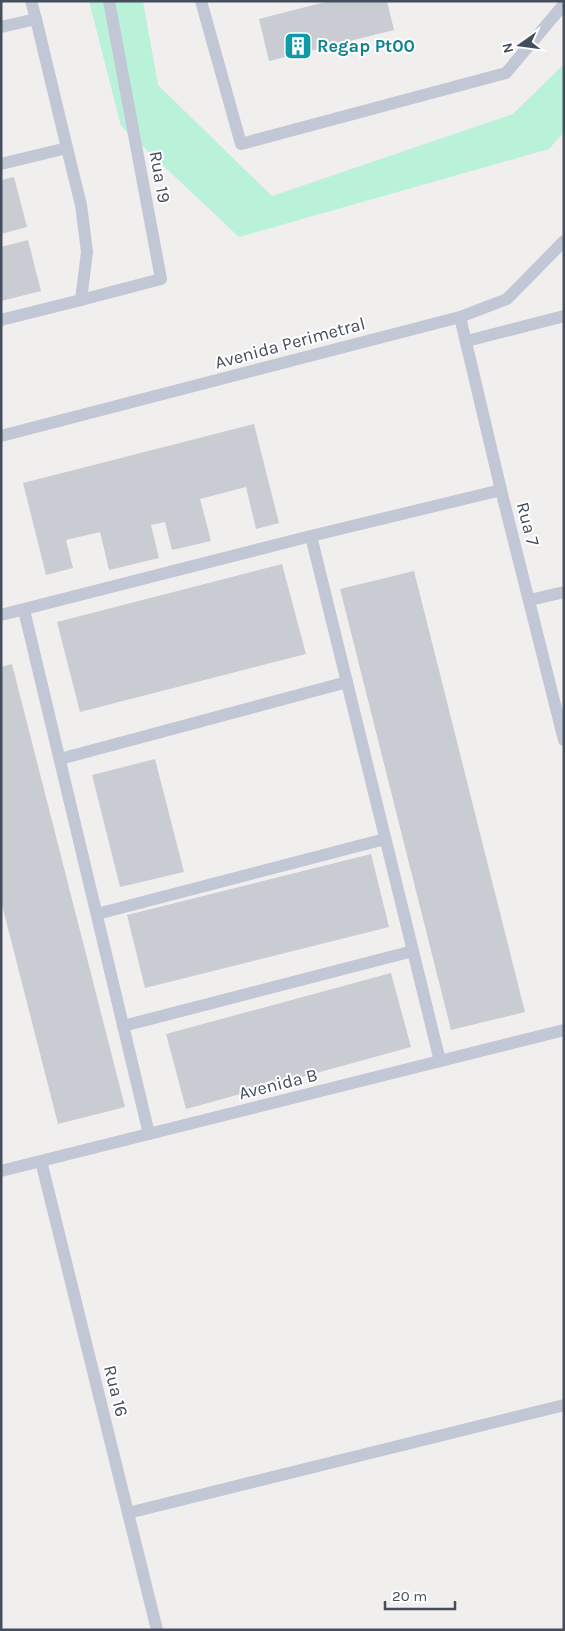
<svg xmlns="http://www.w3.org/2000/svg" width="565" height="1631" viewBox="0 0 565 1631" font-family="Karla,sans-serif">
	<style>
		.green { fill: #b9f2d9 }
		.building { fill: #caccd4 }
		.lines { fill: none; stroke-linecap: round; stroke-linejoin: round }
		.lane { stroke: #c1c7d4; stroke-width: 12 }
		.labels { text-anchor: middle; stroke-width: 4; stroke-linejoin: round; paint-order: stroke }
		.culture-label { font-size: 18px; font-weight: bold; fill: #0d838f; stroke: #fff; text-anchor: start }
		.street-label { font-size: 18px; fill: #454e5d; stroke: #fff }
	</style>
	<rect width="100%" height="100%" fill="#f1eeee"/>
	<polygon class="green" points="89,1 143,1 158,85 272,196 513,114 564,64 564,132 549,149 239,237 121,126"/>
	<g class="building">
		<polygon points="329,1 387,1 394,30 269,61 259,19"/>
		<polygon points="14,177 27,227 1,234 1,180"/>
		<polygon points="28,240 41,291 1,301 1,247"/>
		<polygon points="254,424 279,523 256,529 246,487 200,499 211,541 172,550 165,522 151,525 159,558 109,570 100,532 66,540 73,568 46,575 23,483"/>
		<polygon points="282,564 306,654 80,712 57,622"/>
		<polygon points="414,571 525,1012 451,1030 340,589"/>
		<polygon points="12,664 125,1107 58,1124 1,901 1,667"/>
		<polygon points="155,759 184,872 120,887 92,775"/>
		<polygon points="371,854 389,927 145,988 127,915"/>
		<polygon points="391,973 411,1047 186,1109 166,1034"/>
	</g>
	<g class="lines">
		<g class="lane">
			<polyline points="201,1 241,144 506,73 564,4"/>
			<polyline points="1,27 36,19 31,1"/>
			<polyline points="1,164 67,148 36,19"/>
			<polyline points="81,300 161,279 109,1"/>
			<polyline points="460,317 501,490 564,740"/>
			<polyline points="1,320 81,300 87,252 81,205 67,148"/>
			<polyline points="467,341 564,316"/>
			<polyline points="1,436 460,317 507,299 564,241"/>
			<polyline points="530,600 564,592"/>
			<polyline points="24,610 149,1134"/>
			<polyline points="1,615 311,536"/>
			<polyline points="60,759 347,682"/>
			<polyline points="97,914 385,839"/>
			<polyline points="123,1026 413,951"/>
			<polyline points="440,1061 311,536 501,490"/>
			<polyline points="41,1161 157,1630"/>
			<polyline points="1,1171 564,1030"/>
			<polyline points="128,1513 564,1405"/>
		</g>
	</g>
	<defs>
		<symbol id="building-square" viewBox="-11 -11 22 22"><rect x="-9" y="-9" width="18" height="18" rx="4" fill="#0f9aa8" stroke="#fff"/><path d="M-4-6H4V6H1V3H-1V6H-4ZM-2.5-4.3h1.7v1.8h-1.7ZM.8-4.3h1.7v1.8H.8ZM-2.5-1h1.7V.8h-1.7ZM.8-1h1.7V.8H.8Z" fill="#fff"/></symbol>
	</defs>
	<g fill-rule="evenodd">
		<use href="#building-square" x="282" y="30" width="32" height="32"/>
	</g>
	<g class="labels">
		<g class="culture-label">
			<text x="317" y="52">Regap Pt00</text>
		</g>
		<g class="street-label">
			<text transform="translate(160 177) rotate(80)" y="6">Rua 19</text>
			<text transform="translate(290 343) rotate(-15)" y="6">Avenida Perimetral</text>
			<text transform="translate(528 524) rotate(75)" y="6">Rua 7</text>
			<text transform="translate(278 1084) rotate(-14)" y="6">Avenida B</text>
			<text transform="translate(116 1391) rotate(76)" y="6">Rua 16</text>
		</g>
	</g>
	<rect width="565" height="1631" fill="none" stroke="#454e5d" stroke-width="5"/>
	<g transform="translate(520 45) rotate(256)" stroke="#ffffff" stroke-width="4" paint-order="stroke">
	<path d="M0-4L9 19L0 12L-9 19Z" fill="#454e5d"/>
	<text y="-8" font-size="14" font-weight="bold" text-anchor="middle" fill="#454e5d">N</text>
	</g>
	<path d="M385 1601v8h70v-8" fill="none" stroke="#454e5d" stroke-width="2.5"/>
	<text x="392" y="1601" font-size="15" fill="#454e5d" stroke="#ffffff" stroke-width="4" paint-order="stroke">20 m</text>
</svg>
